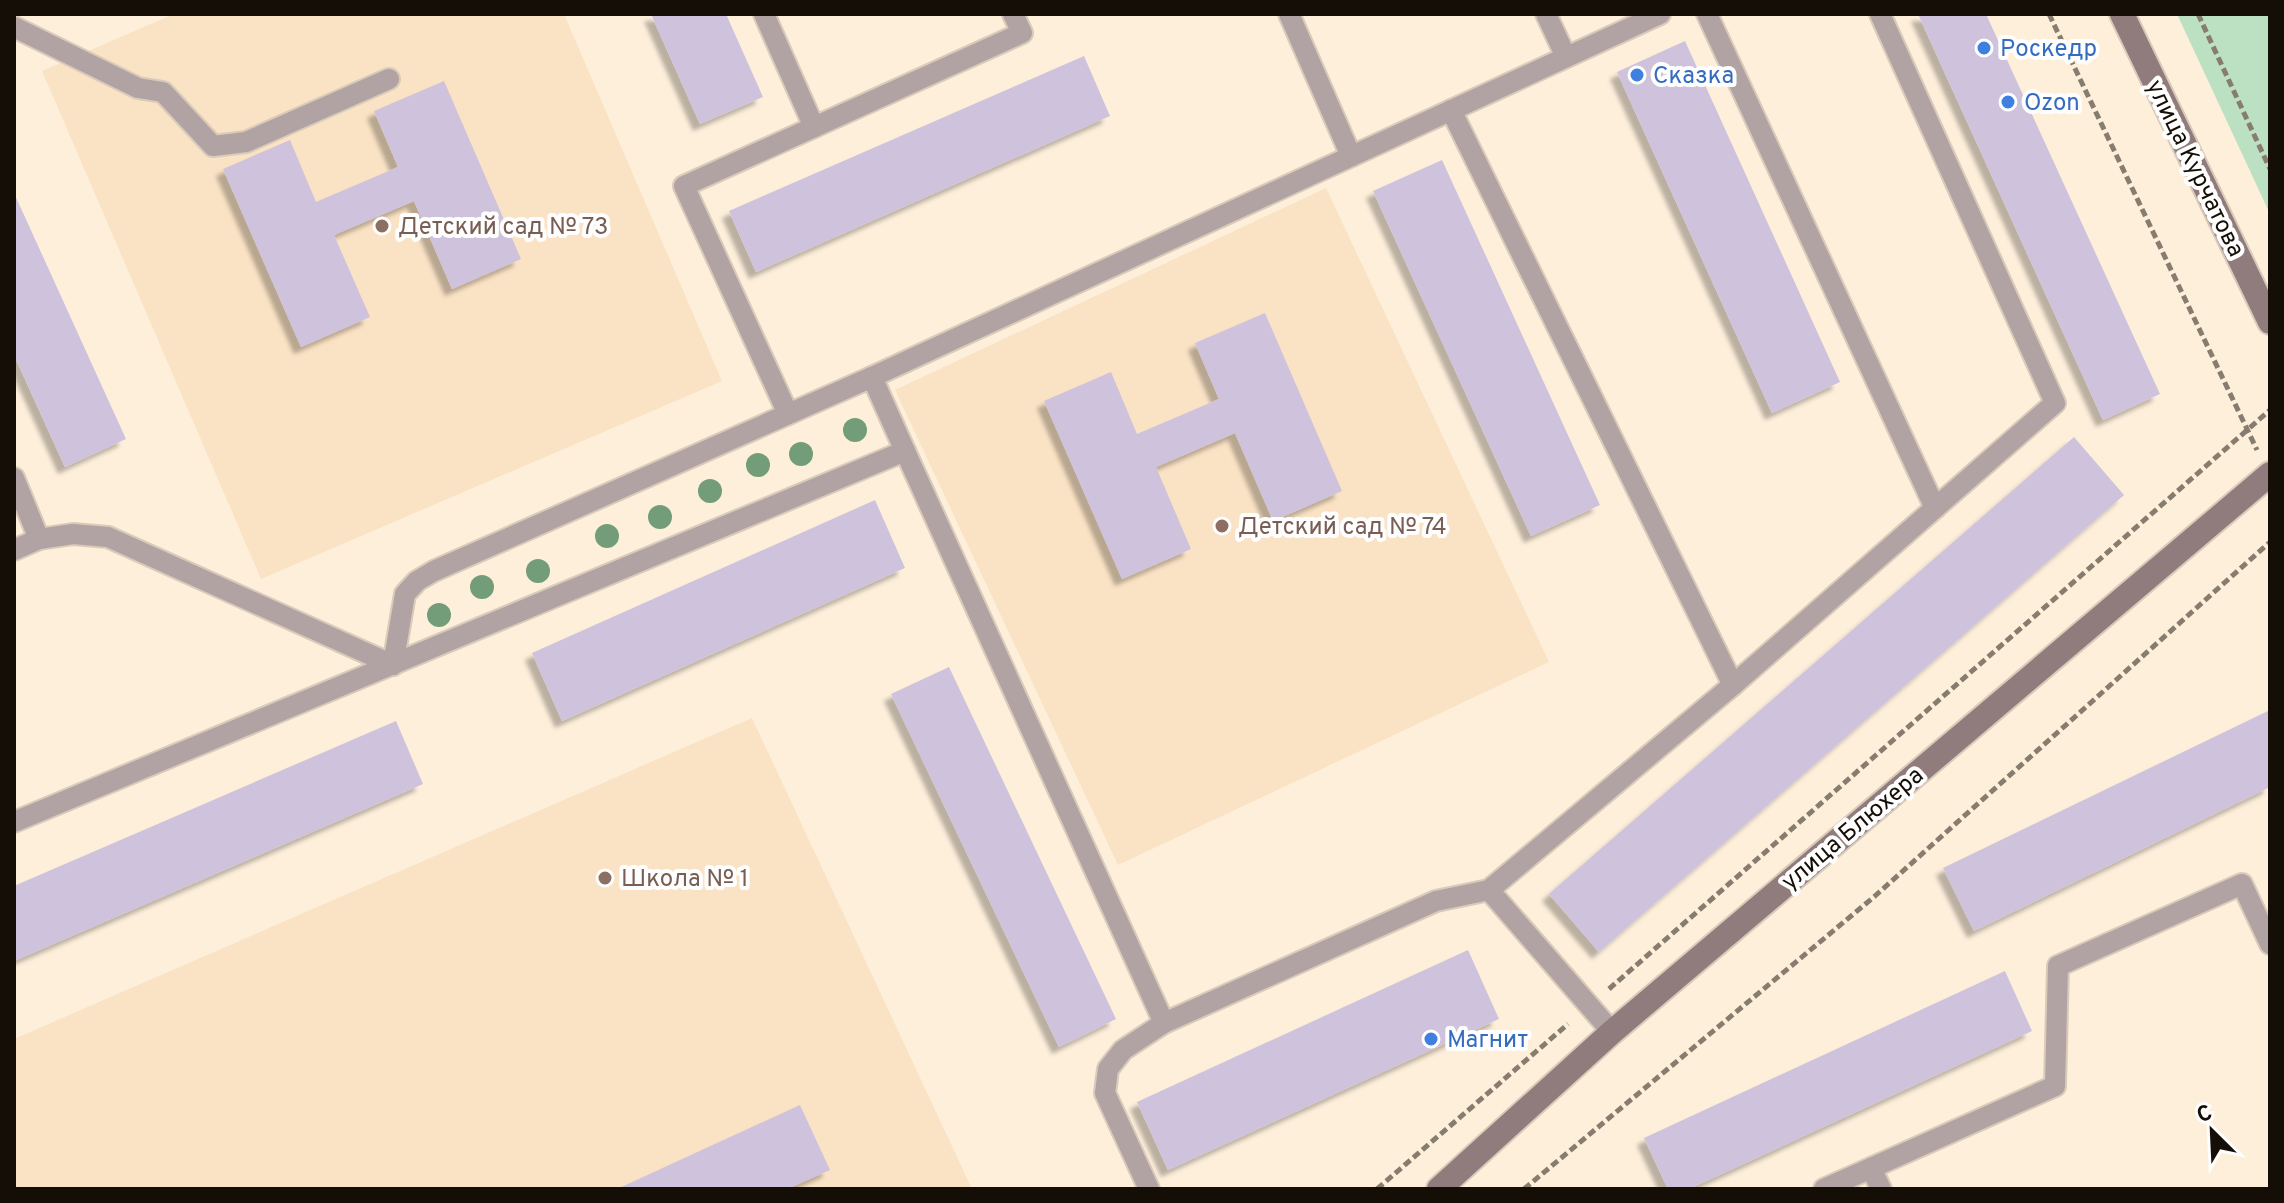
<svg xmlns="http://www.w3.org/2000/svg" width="2284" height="1203" viewBox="0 0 2284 1203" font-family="Overpass,sans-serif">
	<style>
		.built { fill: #fae2c4 }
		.green { fill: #bce0c2 }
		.building { fill: #cfc2dc; filter: url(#shadow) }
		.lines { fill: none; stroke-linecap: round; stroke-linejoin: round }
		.lane-casing { stroke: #d9cbb9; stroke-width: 24 }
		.secondary-casing { stroke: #d9cbb9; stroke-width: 28 }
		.path { stroke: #877d6f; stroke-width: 5; stroke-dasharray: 8 4; stroke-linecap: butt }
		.lane { stroke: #b1a2a3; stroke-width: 20 }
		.secondary { stroke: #917c7d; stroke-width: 24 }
		.tree { fill: #729d78 }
		.shop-dot { fill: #3f7fe0; stroke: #fefefe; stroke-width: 3 }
		.education-dot { fill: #8d6e63; stroke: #fefefe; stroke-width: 3 }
		.labels { text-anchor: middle; stroke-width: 8; stroke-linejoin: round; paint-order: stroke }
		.shop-label { font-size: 24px; fill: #366cbe; stroke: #fefefe; text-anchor: start }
		.street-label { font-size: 24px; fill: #140e06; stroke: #fefefe }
		.education-label { font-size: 24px; fill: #785e54; stroke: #fefefe; text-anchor: start }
	</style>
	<defs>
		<filter id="shadow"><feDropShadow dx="-7" dy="7" stdDeviation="2" flood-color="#0004"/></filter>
	</defs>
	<rect width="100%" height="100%" fill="#feefdb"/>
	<g class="built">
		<polygon points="174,14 564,14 722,381 261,579 42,71"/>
		<polygon points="1326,188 1549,662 1118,865 895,390"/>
		<polygon points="752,718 972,1189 14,1189 14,1039"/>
	</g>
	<polygon class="green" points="2177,14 2270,14 2270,214"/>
	<g class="building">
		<polygon points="651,14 726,14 763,97 700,124"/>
		<polygon points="1918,14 1986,14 2160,394 2103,420"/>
		<polygon points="1685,41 1840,382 1772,413 1617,72"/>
		<polygon points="1084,56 1110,116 756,272 729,211"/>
		<polygon points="444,81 521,259 452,289 414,201 334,235 370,317 301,347 223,169 290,140 316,202 398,167 374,111"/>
		<polygon points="1442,160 1600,505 1531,536 1373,191"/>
		<polygon points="14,193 126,439 65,467 14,355"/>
		<polygon points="1265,313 1342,491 1273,521 1235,433 1156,467 1191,549 1122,579 1044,401 1111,372 1137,434 1219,399 1195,343"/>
		<polygon points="2074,437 2124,495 1599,952 1549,894"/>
		<polygon points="875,500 905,568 562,721 532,653"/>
		<polygon points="949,667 1116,1019 1059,1047 891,694"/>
		<polygon points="2270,710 2270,787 1974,931 1943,868"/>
		<polygon points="396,721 423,784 14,961 14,886"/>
		<polygon points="1468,950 1499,1019 1168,1170 1137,1102"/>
		<polygon points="2005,971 2032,1031 1689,1189 1668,1189 1644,1138"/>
		<polygon points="800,1105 830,1170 787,1189 617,1189"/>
	</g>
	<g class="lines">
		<defs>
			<g id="lane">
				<polyline points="764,14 814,127"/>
				<polyline points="1289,14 1351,156"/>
				<polyline points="1546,14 1566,57"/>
				<polyline points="1707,14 1935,508"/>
				<polyline points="14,27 138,88 163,92 213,146 246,142 389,79"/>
				<polyline points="1451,110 1733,685"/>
				<polyline points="872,377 1660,14"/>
				<polyline points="788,414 684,186 1022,33 1013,14"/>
				<polyline points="905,451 1164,1023 1123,1050 1108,1069 1105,1093 1149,1189"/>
				<polyline points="14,478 39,539 73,534 108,537 393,665"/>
				<polyline points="14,550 39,539"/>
				<polyline points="14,822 905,451 872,377 434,571 417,581 405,594 393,665"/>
				<polyline points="1489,890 1612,1032"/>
				<polyline points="1164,1023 1436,901 1489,890 1733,685 2055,403 1880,14"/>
				<polyline points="1871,1168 1881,1189"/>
				<polyline points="1824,1189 2055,1086 2058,966 2242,884 2270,944"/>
			</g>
			<g id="secondary">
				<polyline points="2122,14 2270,322"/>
				<polyline points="1439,1189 1612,1032 2270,474"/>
			</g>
		</defs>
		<use href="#lane" class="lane-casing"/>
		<use href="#secondary" class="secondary-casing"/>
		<g class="path">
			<polyline points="2049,14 2257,450"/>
			<polyline points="2198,14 2270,169"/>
			<polyline points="1609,989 2270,410"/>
			<polyline points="1377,1189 1568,1024"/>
			<polyline points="1524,1189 1875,896 2270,542"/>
		</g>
		<use href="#lane" class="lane"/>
		<use href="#secondary" class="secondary"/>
	</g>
	<g class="tree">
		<circle cx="855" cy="430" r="12"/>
		<circle cx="801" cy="454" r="12"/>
		<circle cx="758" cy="465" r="12"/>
		<circle cx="710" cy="491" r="12"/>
		<circle cx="660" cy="517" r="12"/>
		<circle cx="607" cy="536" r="12"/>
		<circle cx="538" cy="571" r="12"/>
		<circle cx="482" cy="587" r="12"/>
		<circle cx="439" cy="615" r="12"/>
	</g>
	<g class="shop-dot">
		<circle cx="1984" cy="48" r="8"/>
		<circle cx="1637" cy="75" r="8"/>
		<circle cx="2008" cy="102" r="8"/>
		<circle cx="1431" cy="1039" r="8"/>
	</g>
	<g class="education-dot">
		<circle cx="382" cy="226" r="8"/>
		<circle cx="1222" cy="526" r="8"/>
		<circle cx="605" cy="878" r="8"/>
	</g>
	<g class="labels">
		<g class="shop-label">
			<text x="2000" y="56">Роскедр</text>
			<text x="1653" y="83">Сказка</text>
			<text x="2024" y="110">Ozon</text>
			<text x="1447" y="1047">Магнит</text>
		</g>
		<g class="street-label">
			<text transform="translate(2196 168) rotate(64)" y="8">улица Курчатова</text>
			<text transform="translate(1852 828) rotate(-40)" y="8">улица Блюхера</text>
		</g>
		<g class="education-label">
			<text x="398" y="234">Детский сад № 73</text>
			<text x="1238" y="534">Детский сад № 74</text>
			<text x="621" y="886">Школа № 1</text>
		</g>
	</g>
	<rect width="2284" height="1203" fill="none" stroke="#140e06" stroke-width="32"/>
	<g transform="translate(2212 1131) rotate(336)" stroke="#fefefe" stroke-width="6" paint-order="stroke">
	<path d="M0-6L14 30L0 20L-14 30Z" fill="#140e06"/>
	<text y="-12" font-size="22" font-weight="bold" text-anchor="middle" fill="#140e06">С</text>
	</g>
</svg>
